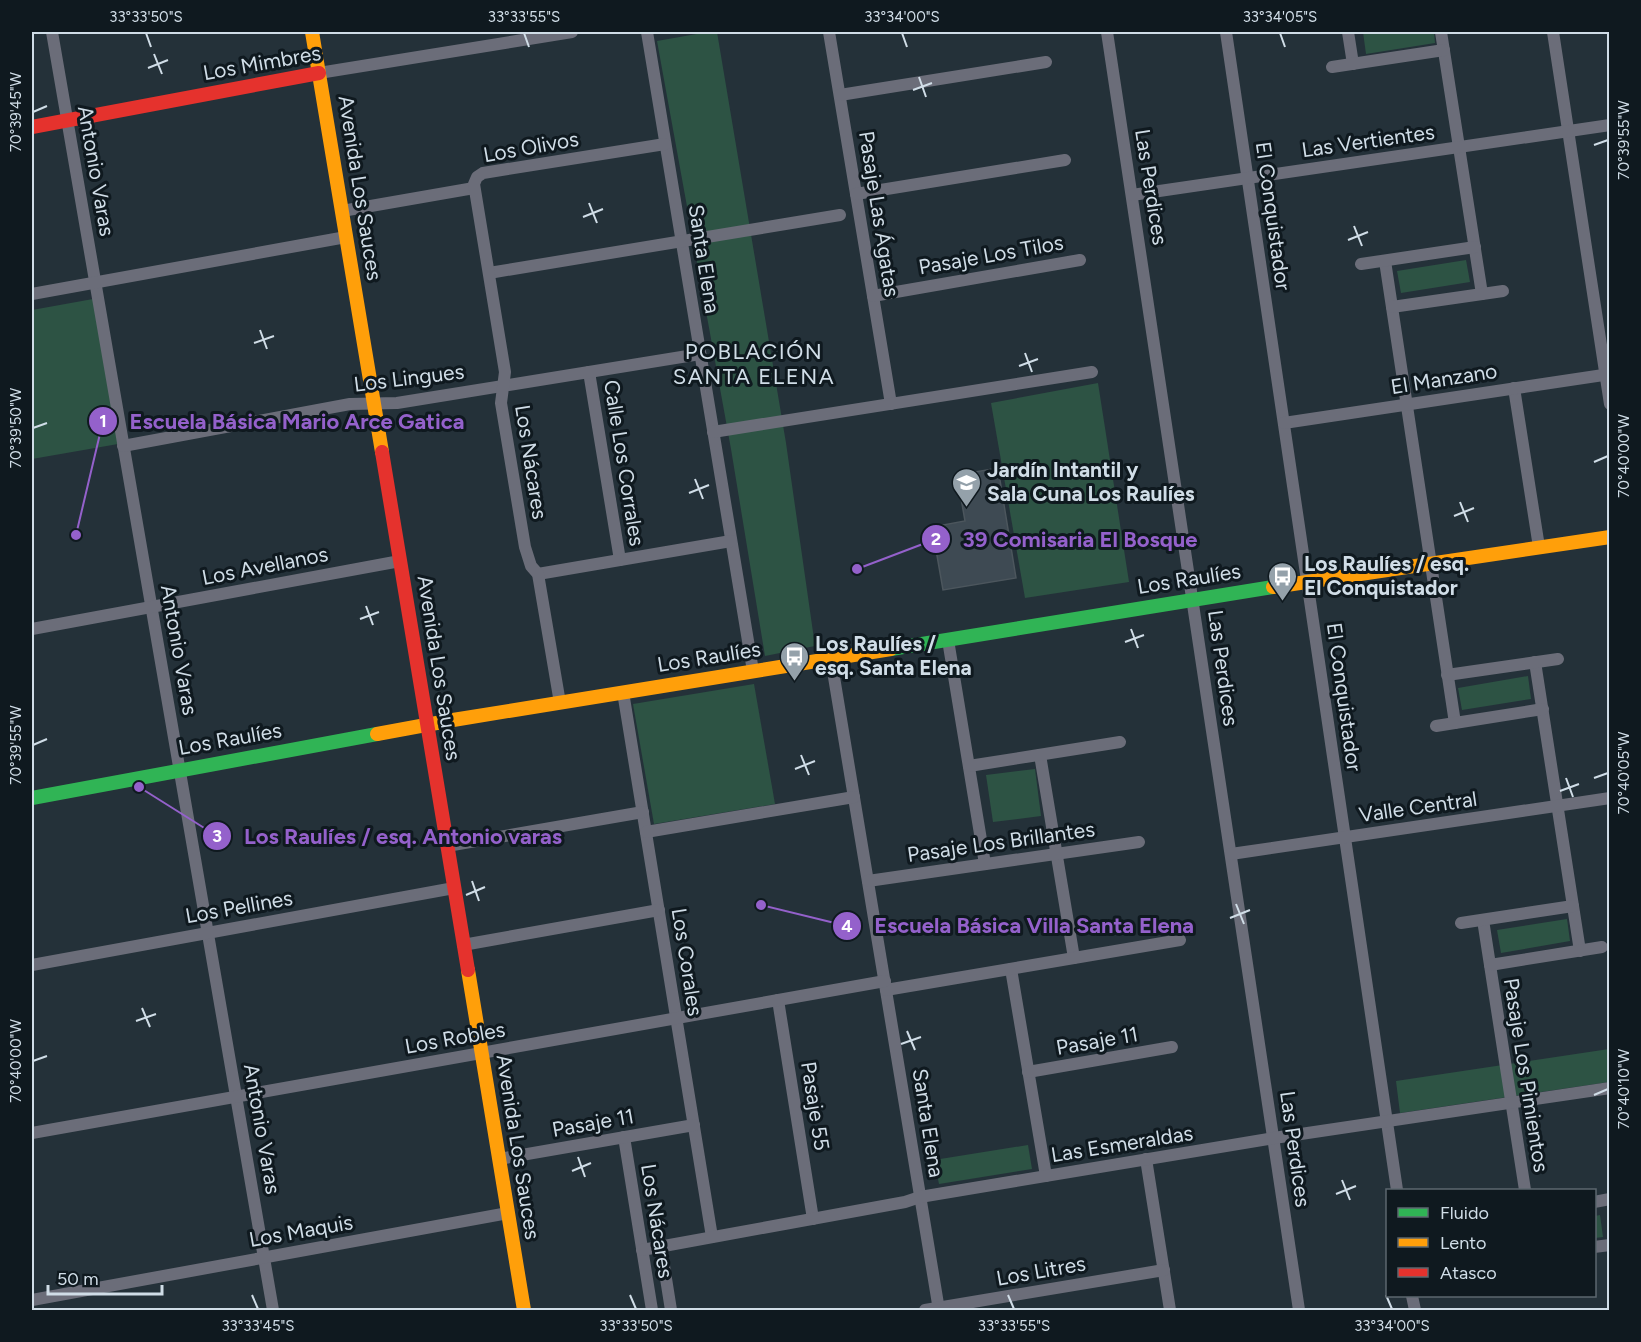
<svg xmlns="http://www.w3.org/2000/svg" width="1641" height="1342" viewBox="0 0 1641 1342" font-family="Figtree,sans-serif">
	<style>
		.green { fill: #2d5344 }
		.building { fill: #3e4a53; stroke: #4c565d; stroke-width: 1.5 }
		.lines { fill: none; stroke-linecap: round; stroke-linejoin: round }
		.street { stroke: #6b6d79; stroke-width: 12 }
		.fast { stroke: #30b455; stroke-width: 14 }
		.slow { stroke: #ff9f0a; stroke-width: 14 }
		.jam { stroke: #e5322d; stroke-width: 14 }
		.ticks { fill: none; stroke: #d0dde7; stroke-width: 2 }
		.labels { text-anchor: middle; stroke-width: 6; stroke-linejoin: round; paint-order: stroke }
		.street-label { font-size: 21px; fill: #d0dde7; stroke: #0f191f }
		.poi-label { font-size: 21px; font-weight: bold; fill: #d0dde7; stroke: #0f191f; text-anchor: start }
		.neighbourhood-label { font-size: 22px; letter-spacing: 1.5px; fill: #d0dde7; stroke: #0f191f }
		.leader { fill: none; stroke: #9461cb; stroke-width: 2 }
		.callout-dot { fill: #9461cb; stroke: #0f191f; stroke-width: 2 }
		.mark-label { font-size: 18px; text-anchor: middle; font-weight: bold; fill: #fff }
		.callout-label { font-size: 22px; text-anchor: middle; font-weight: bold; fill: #9461cb; stroke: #0f191f; stroke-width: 6; stroke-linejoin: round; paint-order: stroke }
		.neatline { fill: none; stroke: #d0dde7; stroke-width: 2 }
		.ticks-label { font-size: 15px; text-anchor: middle; fill: #d0dde7 }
	</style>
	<rect width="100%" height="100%" fill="#243139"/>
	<g class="green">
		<polygon points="708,32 717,32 786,443 815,646 765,656 731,449 657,41"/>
		<polygon points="1363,32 1434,32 1435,43 1366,54"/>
		<polygon points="1466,260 1470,282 1401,293 1397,271"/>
		<polygon points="93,299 118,444 32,459 32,310"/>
		<polygon points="1098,383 1129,582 1025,598 991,403"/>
		<polygon points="1528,676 1531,699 1462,710 1458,688"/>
		<polygon points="754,684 775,804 654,824 633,704"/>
		<polygon points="1035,769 1041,816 993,822 986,775"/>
		<polygon points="1567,919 1570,941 1501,953 1497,930"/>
		<polygon points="1609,1049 1609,1082 1400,1113 1396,1081"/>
		<polygon points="1028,1145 1032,1169 939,1184 934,1160"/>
		<polygon points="1600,1215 1603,1237 1595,1238 1595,1216"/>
	</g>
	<polygon class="building" points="998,468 1016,578 943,590 932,527 965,521 957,475"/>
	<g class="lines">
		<g class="street">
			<polyline points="52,32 273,1310"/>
			<polyline points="647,32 753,671"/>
			<polyline points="829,32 891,404"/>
			<polyline points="1107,32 1299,1310"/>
			<polyline points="1226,32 1397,1190"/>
			<polyline points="1348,32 1353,64"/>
			<polyline points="1441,32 1482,294"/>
			<polyline points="1553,32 1610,404"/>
			<polyline points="1332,67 1444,50"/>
			<polyline points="319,73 572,32"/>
			<polyline points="840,95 1046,62"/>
			<polyline points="856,194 1065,160"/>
			<polyline points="1132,195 1610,125"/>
			<polyline points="342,211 474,188"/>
			<polyline points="1385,261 1455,723"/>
			<polyline points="1361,264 1475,247"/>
			<polyline points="489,273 840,215"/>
			<polyline points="32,294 346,237"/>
			<polyline points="873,296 1080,260"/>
			<polyline points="1392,307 1503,291"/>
			<polyline points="589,372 620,560"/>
			<polyline points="1514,388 1539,547"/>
			<polyline points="1284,423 1610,374"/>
			<polyline points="713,432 1092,372"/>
			<polyline points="123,446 350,404 397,403 700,354"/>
			<polyline points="538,574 731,541"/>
			<polyline points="32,629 400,561"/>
			<polyline points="948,640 985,864"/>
			<polyline points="831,659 939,1310"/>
			<polyline points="1535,662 1580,951"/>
			<polyline points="1447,675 1558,659"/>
			<polyline points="623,692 712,1237"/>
			<polyline points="560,703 538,574 531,566 525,547 501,403 505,372 474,184 477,177 483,173 665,144"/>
			<polyline points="1436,726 1543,709"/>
			<polyline points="1040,755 1074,958"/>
			<polyline points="969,766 1120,742"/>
			<polyline points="646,832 854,797"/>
			<polyline points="447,846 643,812"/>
			<polyline points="1231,854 1610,798"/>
			<polyline points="868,881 1139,842"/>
			<polyline points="1483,920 1525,1190"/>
			<polyline points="1461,923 1573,906"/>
			<polyline points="463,945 659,910"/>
			<polyline points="32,965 454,888"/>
			<polyline points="1490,965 1602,947"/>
			<polyline points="1011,969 1046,1176"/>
			<polyline points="886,990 1180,940"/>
			<polyline points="778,1000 813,1219"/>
			<polyline points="1028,1072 1172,1047"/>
			<polyline points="32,1133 885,981"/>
			<polyline points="624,1137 652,1310"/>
			<polyline points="499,1159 694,1125"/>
			<polyline points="1146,1159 1170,1310"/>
			<polyline points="1594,1202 1610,1199"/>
			<polyline points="661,1247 671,1310"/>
			<polyline points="1594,1247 1610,1245"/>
			<polyline points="642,1250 905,1202 920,1197 1274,1138 1610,1088"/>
			<polyline points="1412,1296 1415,1310"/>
			<polyline points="32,1300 508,1213"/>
			<polyline points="925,1310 1164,1270"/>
		</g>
		<g class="fast">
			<polyline points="891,649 1273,587"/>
			<polyline points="32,798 377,734"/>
		</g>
		<g class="slow">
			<polyline points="312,32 382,452"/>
			<polyline points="1273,587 1610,537"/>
			<polyline points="377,734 453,720 891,649"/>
			<polyline points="468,970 524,1310"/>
		</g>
		<g class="jam">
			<polyline points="32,127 319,73"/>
			<polyline points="382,452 468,970"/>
		</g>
	</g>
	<path class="ticks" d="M146,33L151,47M524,33L529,47M902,33L907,47M1280,33L1285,47M154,54L162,74M148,68L168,60M919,77L926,97M913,90L932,83M33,112L47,106M1594,145L1608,140M589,203L597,223M583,217L603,209M1354,226L1362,246M1348,240L1368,232M260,330L267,349M254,343L274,336M1025,353L1032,372M1019,366L1038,359M33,428L47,423M1594,462L1608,456M695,479L703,499M689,493L709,485M1460,502L1468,522M1454,516L1474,508M366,606L373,625M360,619L379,612M1131,629L1138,648M1125,642L1144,635M33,745L47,739M801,755L809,775M795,769L815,761M1566,778L1573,797M1594,778L1608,773M1560,791L1579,784M472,881L479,901M466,895L485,887M1236,904L1244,924M1230,918L1250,910M142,1008L150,1027M136,1021L156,1014M907,1031L915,1050M901,1044L921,1037M33,1061L47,1056M1594,1095L1608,1089M578,1157L585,1177M572,1171L591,1163M1342,1180L1350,1200M1336,1194L1356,1186M252,1295L258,1309M630,1295L636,1309M1008,1295L1014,1309M1386,1295L1392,1309"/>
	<defs>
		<symbol id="school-pin" viewBox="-11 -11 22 30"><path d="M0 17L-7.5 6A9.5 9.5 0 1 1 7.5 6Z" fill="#94a1aa" stroke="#0f191f"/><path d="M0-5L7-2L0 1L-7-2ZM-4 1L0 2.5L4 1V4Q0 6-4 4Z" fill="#fff"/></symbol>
		<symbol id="bus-pin" viewBox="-11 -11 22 30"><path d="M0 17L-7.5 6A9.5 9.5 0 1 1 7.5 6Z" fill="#94a1aa" stroke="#0f191f"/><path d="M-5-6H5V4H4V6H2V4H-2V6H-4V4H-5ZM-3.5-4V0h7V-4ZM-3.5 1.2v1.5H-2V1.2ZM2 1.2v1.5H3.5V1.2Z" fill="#fff"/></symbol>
	</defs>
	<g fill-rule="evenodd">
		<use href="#school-pin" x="950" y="466" width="33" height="45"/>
		<use href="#bus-pin" x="1266" y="560" width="33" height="45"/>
		<use href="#bus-pin" x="778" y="640" width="33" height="45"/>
	</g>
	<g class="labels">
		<g class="street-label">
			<text transform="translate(262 63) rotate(-10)" y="7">Los Mimbres</text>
			<text transform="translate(1368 141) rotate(-8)" y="7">Las Vertientes</text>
			<text transform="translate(531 147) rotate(-10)" y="7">Los Olivos</text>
			<text transform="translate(96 171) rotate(80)" y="7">Antonio Varas</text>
			<text transform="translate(1151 187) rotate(81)" y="7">Las Perdices</text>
			<text transform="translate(360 188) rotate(81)" y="7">Avenida Los Sauces</text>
			<text transform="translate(879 214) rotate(81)" y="7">Pasaje Las Ágatas</text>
			<text transform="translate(1273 216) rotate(82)" y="7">El Conquistador</text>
			<text transform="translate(991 255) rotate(-10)" y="7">Pasaje Los Tilos</text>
			<text transform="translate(704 259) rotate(81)" y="7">Santa Elena</text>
			<text transform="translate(409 378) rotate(-7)" y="7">Los Lingues</text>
			<text transform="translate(1444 379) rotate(-9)" y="7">El Manzano</text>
			<text transform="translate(531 462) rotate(81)" y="7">Los Nácares</text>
			<text transform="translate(624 463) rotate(81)" y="7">Calle Los Corrales</text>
			<text transform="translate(265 566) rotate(-11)" y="7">Los Avellanos</text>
			<text transform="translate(1189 579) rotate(-9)" y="7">Los Raulíes</text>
			<text transform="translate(179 650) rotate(80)" y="7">Antonio Varas</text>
			<text transform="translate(709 657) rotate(-9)" y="7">Los Raulíes</text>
			<text transform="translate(439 668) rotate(81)" y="7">Avenida Los Sauces</text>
			<text transform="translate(1223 668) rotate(82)" y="7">Las Perdices</text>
			<text transform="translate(1344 697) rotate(82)" y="7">El Conquistador</text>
			<text transform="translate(230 739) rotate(-10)" y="7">Los Raulíes</text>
			<text transform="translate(1418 807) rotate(-8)" y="7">Valle Central</text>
			<text transform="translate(1001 842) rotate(-8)" y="7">Pasaje Los Brillantes</text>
			<text transform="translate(239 907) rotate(-10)" y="7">Los Pellines</text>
			<text transform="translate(687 962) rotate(81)" y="7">Los Corales</text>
			<text transform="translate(455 1038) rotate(-10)" y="7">Los Robles</text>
			<text transform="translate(1097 1041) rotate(-10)" y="7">Pasaje 11</text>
			<text transform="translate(1526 1075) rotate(81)" y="7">Pasaje Los Pimientos</text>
			<text transform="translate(815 1106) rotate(81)" y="7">Pasaje 55</text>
			<text transform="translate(593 1123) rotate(-10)" y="7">Pasaje 11</text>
			<text transform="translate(928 1123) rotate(81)" y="7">Santa Elena</text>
			<text transform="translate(262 1129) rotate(80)" y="7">Antonio Varas</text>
			<text transform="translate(1122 1144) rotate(-9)" y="7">Las Esmeraldas</text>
			<text transform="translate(518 1147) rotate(81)" y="7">Avenida Los Sauces</text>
			<text transform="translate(1295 1149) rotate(82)" y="7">Las Perdices</text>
			<text transform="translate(657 1221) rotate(81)" y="7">Los Nácares</text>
			<text transform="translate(301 1231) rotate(-10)" y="7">Los Maquis</text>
			<text transform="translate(1041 1271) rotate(-10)" y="7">Los Litres</text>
		</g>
		<g class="poi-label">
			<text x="987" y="477">Jardín Intantil y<tspan x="987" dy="24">Sala Cuna Los Raulíes</tspan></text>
			<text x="1304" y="571">Los Raulíes / esq.<tspan x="1304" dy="24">El Conquistador</tspan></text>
			<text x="815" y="651">Los Raulíes /<tspan x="815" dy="24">esq. Santa Elena</tspan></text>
		</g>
		<g class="neighbourhood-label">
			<text x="754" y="359">POBLACIÓN<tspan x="754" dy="25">SANTA ELENA</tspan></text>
		</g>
	</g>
	<path class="leader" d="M76 535L103 421M857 569L936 539M139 787L217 836M761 905L847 926"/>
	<g class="callout-dot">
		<circle cx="76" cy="535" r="6"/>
		<circle cx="857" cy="569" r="6"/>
		<circle cx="139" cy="787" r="6"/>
		<circle cx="761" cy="905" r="6"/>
		<circle cx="103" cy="421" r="15"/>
		<circle cx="936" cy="539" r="15"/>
		<circle cx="217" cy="836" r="15"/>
		<circle cx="847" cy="926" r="15"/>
	</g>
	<g class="mark-label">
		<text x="103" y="427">1</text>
		<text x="936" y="545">2</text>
		<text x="217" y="842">3</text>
		<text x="847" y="932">4</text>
	</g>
	<g class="callout-label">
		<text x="297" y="429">Escuela Básica Mario Arce Gatica</text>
		<text x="1080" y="547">39 Comisaria El Bosque</text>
		<text x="403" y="844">Los Raulíes / esq. Antonio varas</text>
		<text x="1034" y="933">Escuela Básica Villa Santa Elena</text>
	</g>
	<rect width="1641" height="1342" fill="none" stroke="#0f191f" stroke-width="66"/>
	<rect x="1386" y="1189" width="210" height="108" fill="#0f191f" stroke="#5c676f" stroke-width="1.5"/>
	<rect x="1398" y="1208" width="30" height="9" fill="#30b455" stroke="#5c676f" stroke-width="1.5"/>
	<text x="1440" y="1219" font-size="18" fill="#d0dde7">Fluido</text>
	<rect x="1398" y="1238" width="30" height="9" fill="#ff9f0a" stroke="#5c676f" stroke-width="1.5"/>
	<text x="1440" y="1249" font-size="18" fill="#d0dde7">Lento</text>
	<rect x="1398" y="1268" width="30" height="9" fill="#e5322d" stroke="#5c676f" stroke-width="1.5"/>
	<text x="1440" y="1279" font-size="18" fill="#d0dde7">Atasco</text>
	<path d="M48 1285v9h114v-9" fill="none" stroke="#d0dde7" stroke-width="3"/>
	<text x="57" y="1285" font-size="18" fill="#d0dde7" stroke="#0f191f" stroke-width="4.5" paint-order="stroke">50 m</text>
	<rect x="33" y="33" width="1575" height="1276" class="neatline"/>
	<g class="ticks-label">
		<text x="146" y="22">33°33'50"S</text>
		<text x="524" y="22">33°33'55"S</text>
		<text x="902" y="22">33°34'00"S</text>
		<text x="1280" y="22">33°34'05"S</text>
		<text transform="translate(16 112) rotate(-90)" y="5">70°39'45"W</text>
		<text transform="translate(1624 140) rotate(-90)" y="5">70°39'55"W</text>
		<text transform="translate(16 428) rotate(-90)" y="5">70°39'50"W</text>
		<text transform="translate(1624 456) rotate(-90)" y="5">70°40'00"W</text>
		<text transform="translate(16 745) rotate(-90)" y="5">70°39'55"W</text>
		<text transform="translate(1624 773) rotate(-90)" y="5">70°40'05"W</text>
		<text transform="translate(16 1061) rotate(-90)" y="5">70°40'00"W</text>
		<text transform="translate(1624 1089) rotate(-90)" y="5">70°40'10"W</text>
		<text x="258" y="1331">33°33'45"S</text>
		<text x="636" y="1331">33°33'50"S</text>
		<text x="1014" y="1331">33°33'55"S</text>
		<text x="1392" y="1331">33°34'00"S</text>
	</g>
</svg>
